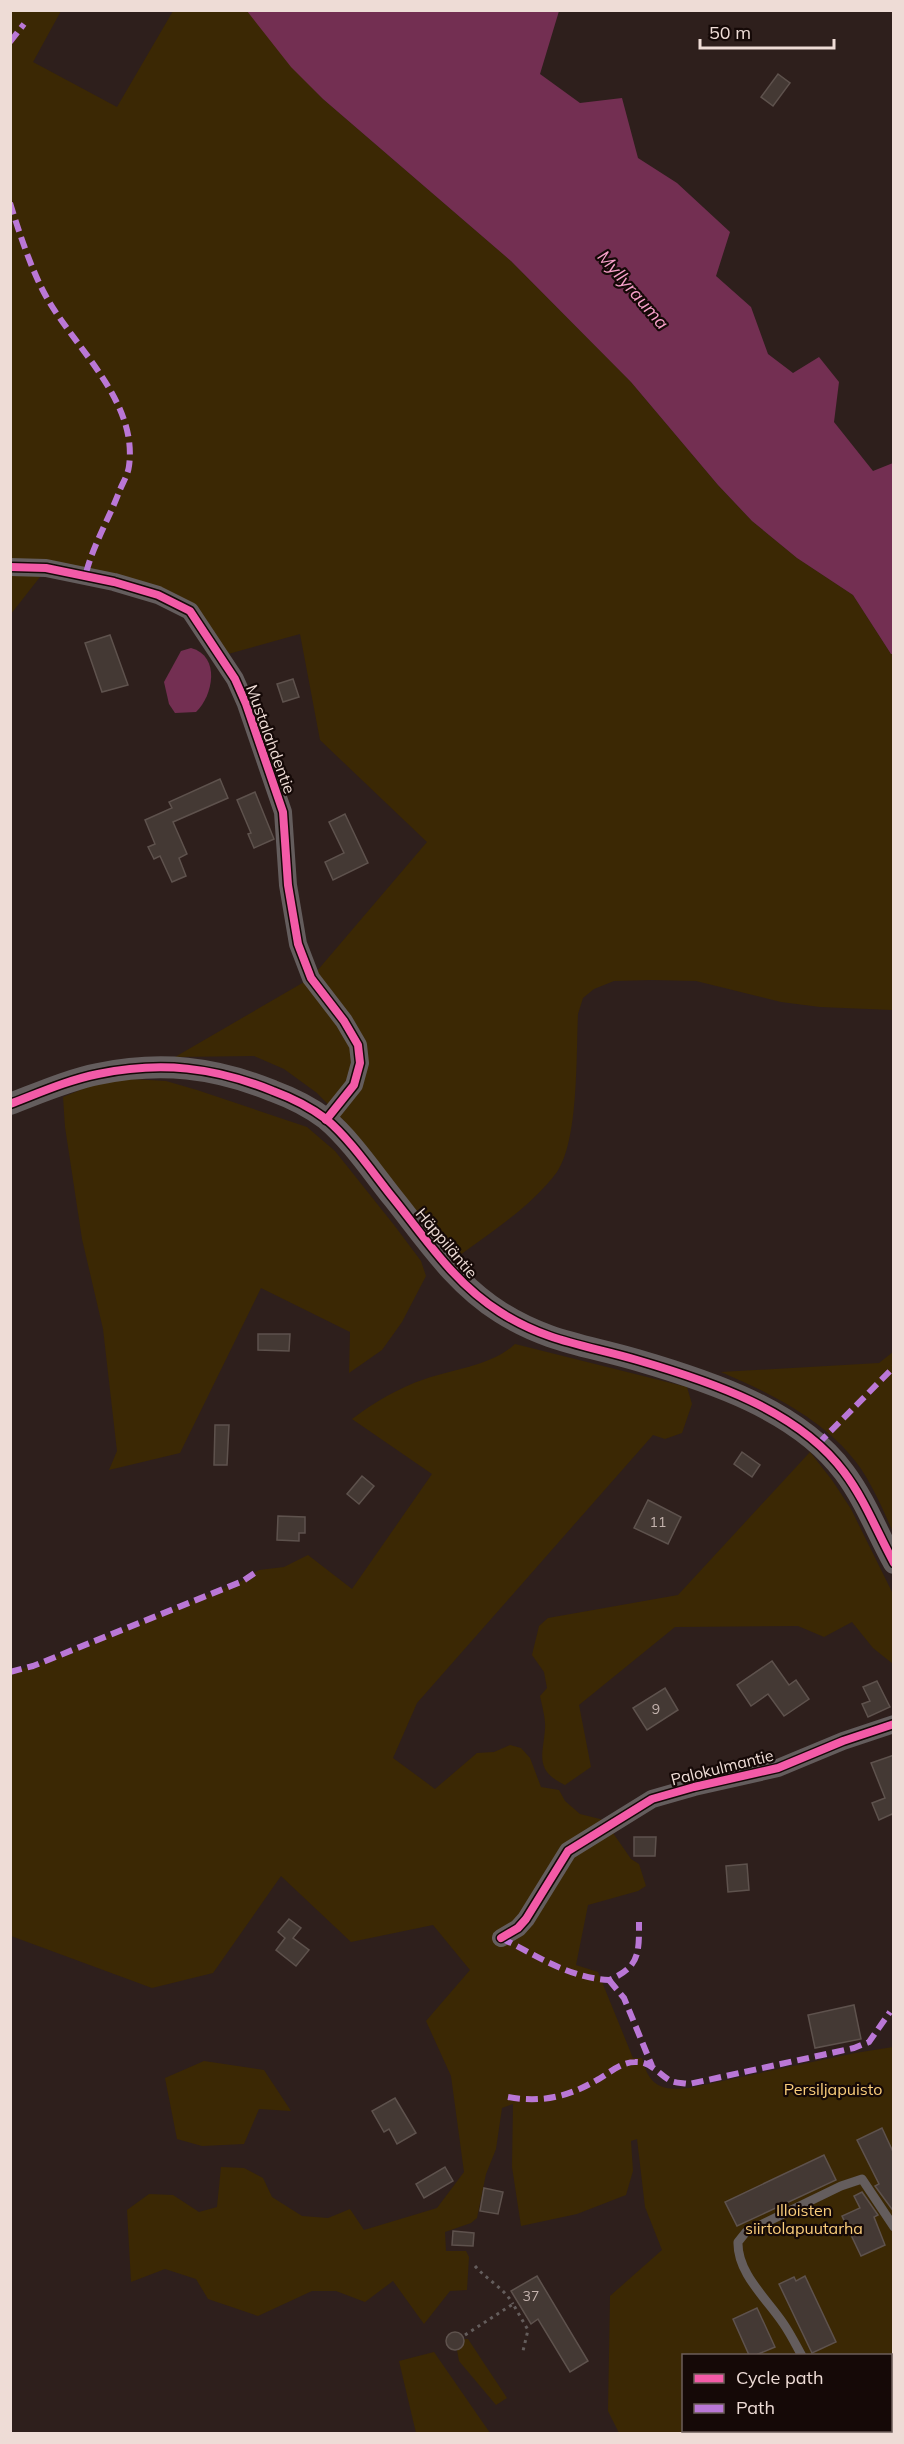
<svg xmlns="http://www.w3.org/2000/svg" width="904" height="2444" viewBox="0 0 904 2444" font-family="Mulish,sans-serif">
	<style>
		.green { fill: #3b2804; fill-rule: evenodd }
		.water { fill: #732f52 }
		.building { fill: #443934; stroke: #5e524d; stroke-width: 1.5 }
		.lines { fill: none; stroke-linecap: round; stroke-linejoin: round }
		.path { stroke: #645d5c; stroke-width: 3; stroke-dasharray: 3 4.5; stroke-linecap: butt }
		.service { stroke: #645d5d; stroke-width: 9 }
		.minor { stroke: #645d5d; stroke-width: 18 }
		.tertiary { stroke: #645d5d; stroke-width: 22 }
		.quiet { stroke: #ba77d6; stroke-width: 6; stroke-dasharray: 12 6; stroke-linecap: butt }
		.cycleway-casing { stroke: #150907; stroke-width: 11 }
		.cycleway { stroke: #f35aa7; stroke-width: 8 }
		.labels { text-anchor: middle; stroke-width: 4.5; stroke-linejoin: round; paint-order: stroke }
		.number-label { font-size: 14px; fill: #c4b3ae }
		.street-label { font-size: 16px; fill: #eedcd6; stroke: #150907 }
		.park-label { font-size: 16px; fill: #facd7b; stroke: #150907 }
		.water-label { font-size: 18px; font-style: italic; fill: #f59fc8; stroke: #150907 }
	</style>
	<rect width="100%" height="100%" fill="#2e1f1c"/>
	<g class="green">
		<path d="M11,11H61L33,62L117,107L173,11H291L284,57L323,99L511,261L631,382L718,485L752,521L797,558L853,595L891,654H893V1026L892,1010L820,1007L781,1002L696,981L652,980L614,981L594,989L583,998L578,1014C576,1054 579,1140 557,1172C531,1207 491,1232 456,1258L430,1231L346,1123L317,1093L284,1069L254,1056L175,1057L311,978L427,842L320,740L300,634L221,656L190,611L47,568L11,614Z"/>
		<polygon points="132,1079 166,1081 197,1090 307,1127 335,1151 394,1225 421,1261 426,1276 402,1322 382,1350 349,1373 350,1332 261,1288 180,1453 109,1470 117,1451 103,1329 82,1239 65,1127 63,1097 98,1083"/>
		<path d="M515,1344L687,1387L692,1404L682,1433L665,1439L653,1435L417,1703L393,1758L435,1789L477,1753L494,1752L510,1745L521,1748L530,1758L541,1787L559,1790L565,1801L580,1814L604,1820L631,1859L639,1864L646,1886L638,1891L588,1905L576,1965L598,1972L633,2058H642C649,2086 661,2091 689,2088L855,2053L893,2047V2433H619L608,2411L610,2296L662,2250L645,2207L637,2139L631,2141L633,2171L626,2195L577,2214L521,2226L512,2167L513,2104L502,2108L496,2149L486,2174L477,2218L471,2223L445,2232L446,2251H466L469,2257L467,2290L450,2291L424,2324L393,2281L365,2302L336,2291H312L258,2316L208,2299L196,2279L165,2269L131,2282L127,2210L149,2194L173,2195L199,2212L217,2207L221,2167L244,2168L263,2178L272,2197L302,2216L328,2218L350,2209L364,2230L437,2208L464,2172L451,2076L426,2021L470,1970L433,1925L351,1942L281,1876L213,1973L152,1988L11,1936L10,1672L33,1666L242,1581L259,1570L284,1567L308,1555L352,1589L432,1474L352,1419C375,1402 398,1388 425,1379C454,1369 493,1365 515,1344ZM684,2356H890V2430H684Z"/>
		<path d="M893,1352V1532C882,1508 872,1483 856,1462C823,1419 770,1393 721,1372L879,1363Z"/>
		<path d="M810,1452L832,1480L851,1509L893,1594V1664L873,1648L852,1622L824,1637L798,1626L675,1627L579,1705L591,1767L565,1785C534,1770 543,1756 545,1729C546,1719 542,1706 540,1696L547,1688L544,1672L532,1655L539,1626L548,1618L678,1595Z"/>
		<polygon points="204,2061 264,2070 291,2111 259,2109 244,2144 202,2146 177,2139 165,2078"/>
		<polygon points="464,2339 468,2339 507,2398 496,2405 459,2361 457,2350 462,2346"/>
		<polygon points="434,2352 490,2433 416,2433 399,2361"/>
	</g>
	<g class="water">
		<polygon points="247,11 559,11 540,74 580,103 622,98 638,158 677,183 730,232 716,276 751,307 768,354 793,373 819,357 839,382 834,422 873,471 893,463 893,654 891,654 853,595 797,558 752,521 718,485 631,382 511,261 323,99 291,67"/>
		<path d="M191,648C221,656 213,696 196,712L175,713L169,704L164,682L181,651Z"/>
	</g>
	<g class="building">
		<polygon points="778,74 790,83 773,106 761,97"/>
		<polygon points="110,635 128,685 102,692 85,643"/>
		<polygon points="293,679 299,697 283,702 277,684"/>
		<polygon points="220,779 228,798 173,822 187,854 179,858 186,876 172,882 160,856 154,859 148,847 155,844 145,820 172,808 169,802"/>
		<polygon points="255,792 274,839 254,848 248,834 251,833 237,800"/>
		<polygon points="345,814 368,863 333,880 325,862 344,853 329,822"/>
		<polygon points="258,1334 290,1334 289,1351 258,1350"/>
		<polygon points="215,1425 229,1425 227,1465 214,1465"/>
		<polygon points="742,1452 760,1465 752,1477 734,1464"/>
		<polygon points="362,1476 374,1486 359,1504 347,1494"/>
		<polygon points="648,1500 681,1517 668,1544 634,1528"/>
		<polygon points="278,1516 305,1517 305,1533 299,1533 299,1541 277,1540"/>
		<polygon points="772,1661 789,1685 796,1680 809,1699 784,1716 768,1694 751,1706 737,1685"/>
		<polygon points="877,1681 890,1707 868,1717 862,1704 870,1701 863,1687"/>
		<polygon points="665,1688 678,1710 647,1730 633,1708"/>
		<polygon points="894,1755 894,1817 892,1814 879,1820 872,1803 885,1798 871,1763"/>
		<polygon points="634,1837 656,1837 655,1856 634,1856"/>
		<polygon points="747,1864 749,1890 728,1892 726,1866"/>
		<polygon points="289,1919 301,1928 293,1938 309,1950 296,1966 276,1950 285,1938 278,1932"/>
		<polygon points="854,2005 861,2039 815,2048 808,2015"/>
		<polygon points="395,2098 416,2133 397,2144 389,2129 384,2132 372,2111"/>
		<polygon points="882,2128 894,2154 894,2212 875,2186 879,2184 857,2140"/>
		<polygon points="824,2155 836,2180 737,2226 725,2202"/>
		<polygon points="445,2167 453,2181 424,2198 416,2184"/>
		<polygon points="484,2188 503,2192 498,2214 480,2211"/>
		<polygon points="862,2192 878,2215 874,2217 885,2245 861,2256 842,2216 860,2208 854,2196"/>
		<polygon points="453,2231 474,2233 473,2246 452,2245"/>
		<polygon points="537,2276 588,2361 570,2372 538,2319 531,2324 511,2291"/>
		<polygon points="805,2276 836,2342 812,2353 779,2284 794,2277 796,2281"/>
		<polygon points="757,2308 775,2347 756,2355 749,2355 733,2319"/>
		<circle cx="455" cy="2341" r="9"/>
	</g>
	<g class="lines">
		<g class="path">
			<path d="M475,2266C487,2280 504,2288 513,2304"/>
			<polyline points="465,2335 513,2304 528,2330 523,2351"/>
		</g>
		<g class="service">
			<path d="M802,2356C796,2345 790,2333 783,2323C767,2299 737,2273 738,2242L746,2232L841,2186L862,2179L894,2227"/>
			<polyline points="846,2430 853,2434"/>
		</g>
		<g class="minor">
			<polyline points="10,567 46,568 114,582 158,595 190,611 235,679 246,704 283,812 288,885 298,944 311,978 344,1021 358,1045 360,1063 354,1085 326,1120"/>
			<polyline points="501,1938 518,1928 526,1919 568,1851 652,1799 694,1787 778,1768 843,1741 894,1724"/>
		</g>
		<path class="tertiary" d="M10,1104C39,1093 68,1080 98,1074C161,1061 214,1067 273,1091C292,1098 310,1107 326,1119C350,1139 373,1173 393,1198C426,1239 454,1283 500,1312C547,1342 586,1345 637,1360C709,1381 798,1410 844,1472C865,1500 877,1532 894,1563"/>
		<g class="quiet">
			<polyline points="10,42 24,24"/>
			<path d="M10,203C19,232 32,272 47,298C76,349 138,402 129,466C128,475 122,484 119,492C108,521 92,547 85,577"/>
			<polyline points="818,1444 894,1367"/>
			<polyline points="10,1672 33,1666 243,1581 259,1570"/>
			<path d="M501,1938C536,1955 569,1978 609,1980C640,1967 639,1953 639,1922"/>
			<polyline points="609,1980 624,1998 652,2066"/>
			<path d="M508,2097C541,2103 568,2097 597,2080C608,2074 621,2062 635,2062C651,2061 658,2074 671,2081C676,2083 683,2083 689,2084L854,2048L869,2042L890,2012"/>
		</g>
		<defs>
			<g id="cycleway">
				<polyline points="10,567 46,568 114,582 158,595 190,611 235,679 246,704 283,812 288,885 298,944 311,978 344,1021 358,1045 360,1063 354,1085 326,1120"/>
				<path d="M10,1104C39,1093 68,1080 98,1074C161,1061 214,1067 273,1091C292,1098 310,1107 326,1119C350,1139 373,1173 393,1198C426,1239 454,1283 500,1312C547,1342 586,1345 637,1360C709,1381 798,1410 844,1472C865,1500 877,1532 894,1563"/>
				<polyline points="501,1938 518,1928 526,1919 568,1851 652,1799 694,1787 778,1768 843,1741 894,1724"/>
			</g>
		</defs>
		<use href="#cycleway" class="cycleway-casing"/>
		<use href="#cycleway" class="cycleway"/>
	</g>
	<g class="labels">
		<g class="number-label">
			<text x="658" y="1527">11</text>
			<text x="656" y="1714">9</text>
			<text x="531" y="2301">37</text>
		</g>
		<g class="street-label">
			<text transform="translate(271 739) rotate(70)" y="6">Mustalahdentie</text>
			<text transform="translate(447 1243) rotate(50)" y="6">Häppiläntie</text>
			<text transform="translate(722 1767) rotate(-14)" y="6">Palokulmantie</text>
		</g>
		<g class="park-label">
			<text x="833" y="2095">Persiljapuisto</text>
			<text x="804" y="2216">Illoisten<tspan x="804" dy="18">siirtolapuutarha</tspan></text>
		</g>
		<g class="water-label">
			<text transform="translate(633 290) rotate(49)" y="6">Myllyrauma</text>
		</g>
	</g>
	<rect width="904" height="2444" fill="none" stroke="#eedcd6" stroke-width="24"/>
	<rect x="682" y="2354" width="210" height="78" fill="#150907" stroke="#6c5d5a" stroke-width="1.5"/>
	<rect x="694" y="2374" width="30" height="9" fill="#f35aa7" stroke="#6c5d5a" stroke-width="1.5"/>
	<text x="736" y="2384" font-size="18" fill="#eedcd6">Cycle path</text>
	<rect x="694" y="2404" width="30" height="9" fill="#ba77d6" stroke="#6c5d5a" stroke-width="1.5"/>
	<text x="736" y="2414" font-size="18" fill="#eedcd6">Path</text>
	<path d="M700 39v9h134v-9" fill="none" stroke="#eedcd6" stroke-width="3"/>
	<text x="709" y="39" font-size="18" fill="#eedcd6" stroke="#150907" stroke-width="4.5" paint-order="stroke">50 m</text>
</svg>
